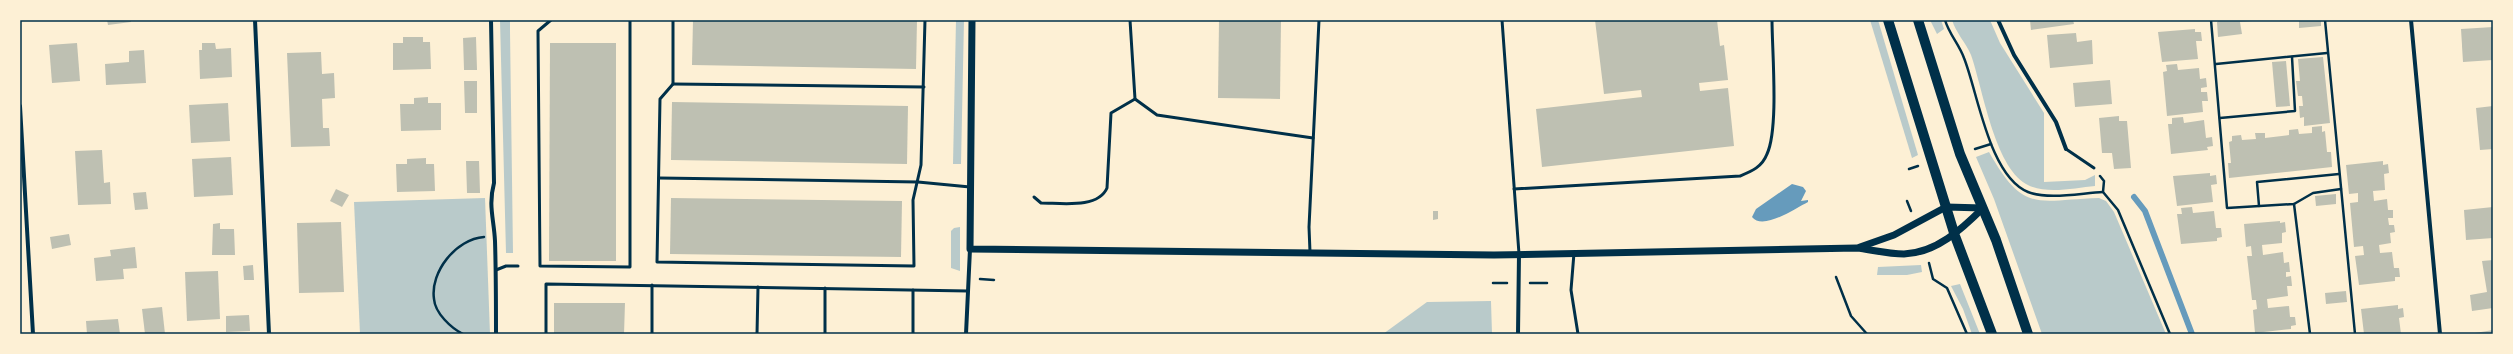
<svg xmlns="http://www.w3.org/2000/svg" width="2513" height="354" viewBox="0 0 2513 354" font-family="Lora,serif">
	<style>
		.green { fill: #b9caca }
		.water { fill: #669bbc }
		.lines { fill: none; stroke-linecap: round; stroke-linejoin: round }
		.stream { stroke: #669bbc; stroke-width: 6 }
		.building { fill: #bec0b2 }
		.path { stroke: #003049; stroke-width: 2.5 }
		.service { stroke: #003049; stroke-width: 3 }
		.minor { stroke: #003049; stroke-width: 4 }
		.tertiary { stroke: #003049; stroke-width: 7 }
		.primary { stroke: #003049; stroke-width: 10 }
		.neatline { fill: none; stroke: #003049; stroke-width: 1.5 }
	</style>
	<rect width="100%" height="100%" fill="#fdf0d5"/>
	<g class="green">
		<polygon points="500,20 510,20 510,31 513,253 506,253"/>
		<polygon points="956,20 964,20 961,164 953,164"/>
		<polygon points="1870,20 1878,20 1918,155 1912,158"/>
		<polygon points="1930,20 1941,20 1944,29 1937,34"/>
		<path d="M1952,20H1990L2000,43L2044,113V182L2085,180L2095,175V186C2075,188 2044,195 2026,184C1994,165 1983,89 1971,55C1966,43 1956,33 1952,20Z"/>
		<path d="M1989,152C2024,214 2036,200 2099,198L2106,201L2114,212L2166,334H2042L1994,199L1976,157Z"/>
		<polygon points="485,198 490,334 360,334 354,202"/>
		<polygon points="960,227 960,271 951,268 951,231 954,228"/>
		<polygon points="1921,265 1922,272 1907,275 1877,275 1878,267"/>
		<polygon points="1960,284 1980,334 1972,334 1963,309 1951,286"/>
		<polygon points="1491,301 1492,334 1383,334 1427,302"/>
	</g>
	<path class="water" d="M1792,184L1803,187L1806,191L1801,201L1808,200V202C1796,208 1763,231 1752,217L1756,209Z"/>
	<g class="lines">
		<polyline class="stream" points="2134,197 2145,211 2192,334"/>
	</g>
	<g class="building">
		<polygon points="107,20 131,20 131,22 108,25"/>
		<polygon points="693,20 917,20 916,69 692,65"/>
		<polygon points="1219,20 1281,20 1280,99 1218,98"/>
		<polygon points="1595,20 1717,20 1720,46 1724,45 1728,80 1699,83 1700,91 1728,88 1734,146 1542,167 1536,109 1642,97 1641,90 1604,94"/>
		<polygon points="2030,20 2073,20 2074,24 2031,30"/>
		<polygon points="2220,20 2252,20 2252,21 2240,22 2242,34 2218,37 2217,22"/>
		<polygon points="2299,20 2321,20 2321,26 2299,28"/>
		<polygon points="2493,27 2493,60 2463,62 2461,29"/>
		<polygon points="2195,29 2195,32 2201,32 2202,41 2196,41 2198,59 2162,62 2158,32"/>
		<polygon points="2076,33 2077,42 2092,40 2093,64 2050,68 2047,35"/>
		<polygon points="403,37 423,37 423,42 430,42 431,69 393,70 393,43 403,43"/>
		<polygon points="476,37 477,70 464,70 463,38"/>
		<polygon points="77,43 80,81 52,83 49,45"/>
		<polygon points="202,43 215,43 216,49 231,48 232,77 200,79 199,50 202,50"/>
		<polygon points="550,43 616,43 616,261 549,261"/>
		<polygon points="144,50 146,83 106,85 105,64 129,62 129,51"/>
		<polygon points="321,52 322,74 334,73 335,98 322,99 323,128 329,128 330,146 291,147 287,53"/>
		<polygon points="2323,57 2330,123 2304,126 2304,117 2300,118 2299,106 2303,106 2302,96 2298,96 2296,81 2300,81 2298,59"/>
		<polygon points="2286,61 2290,106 2276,107 2272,62"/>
		<polygon points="2177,64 2178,70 2199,68 2200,79 2206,78 2207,87 2201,88 2201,92 2207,92 2208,101 2202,101 2203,112 2167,116 2163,72 2167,71 2166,65"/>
		<polygon points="2110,80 2112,104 2075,107 2073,83"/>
		<polygon points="464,81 477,81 477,113 465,113"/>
		<polygon points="428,97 428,103 441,103 441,130 401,131 400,104 414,104 414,98"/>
		<polygon points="672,102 908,106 907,164 671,160"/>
		<polygon points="228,103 230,141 191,143 189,105"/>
		<polygon points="2493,106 2493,149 2480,150 2476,108"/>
		<polygon points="2119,116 2119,121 2127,121 2131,168 2114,169 2112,153 2102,153 2099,118"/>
		<polygon points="2183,117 2184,123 2204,120 2206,138 2212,137 2213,146 2207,147 2208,150 2171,154 2168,124 2172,124 2172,118"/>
		<polygon points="2322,126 2322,132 2325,131 2327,152 2331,152 2332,167 2229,178 2228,163 2231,163 2229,142 2232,141 2232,136 2241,135 2242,140 2256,139 2255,133 2265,133 2265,138 2289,135 2289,130 2298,129 2299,134 2312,133 2312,127"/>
		<polygon points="102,150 104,183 110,182 111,204 78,205 75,151"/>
		<polygon points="231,157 233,195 194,197 192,159"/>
		<polygon points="426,158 426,164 434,164 435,191 397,192 396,164 407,164 407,159"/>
		<polygon points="466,161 479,161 480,193 467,193"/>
		<polygon points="2383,161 2383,165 2388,164 2389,173 2384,174 2385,190 2373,191 2374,201 2387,199 2388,210 2393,210 2393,218 2388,218 2389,225 2394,225 2395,232 2390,233 2391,243 2379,245 2380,253 2392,252 2394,268 2399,268 2400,277 2395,277 2395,281 2359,285 2355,256 2364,255 2363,246 2354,247 2350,203 2358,202 2358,193 2349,194 2346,165"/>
		<polygon points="2210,173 2210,176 2216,175 2217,184 2211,185 2213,202 2177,206 2173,176"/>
		<polygon points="336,189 349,195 342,207 330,201"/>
		<polygon points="146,192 148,209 135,210 133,193"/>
		<polygon points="2336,194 2336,204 2316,206 2315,196"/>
		<polygon points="671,198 902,201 901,257 670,254"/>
		<polygon points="2192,207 2193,213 2214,211 2216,228 2221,228 2222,237 2217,238 2217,241 2181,244 2177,214 2182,214 2181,208"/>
		<polygon points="2493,207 2493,238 2466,240 2464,210"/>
		<polygon points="1433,211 1438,211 1438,219 1433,220"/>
		<polygon points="2280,221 2280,223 2285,222 2286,232 2282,233 2282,243 2262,245 2263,255 2283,252 2284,263 2289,262 2290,272 2286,272 2286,277 2291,276 2292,286 2287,286 2288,296 2267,299 2268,308 2289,306 2290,317 2295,317 2296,325 2291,326 2291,329 2255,333 2253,310 2257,309 2256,300 2252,300 2247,256 2252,256 2251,246 2246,247 2244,224"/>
		<polygon points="341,222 344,292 299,293 297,223"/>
		<polygon points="220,223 220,229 234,229 235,255 212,255 213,224"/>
		<polygon points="69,234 71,245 52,249 50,237"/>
		<polygon points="135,247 137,268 123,269 124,279 96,281 94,258 111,256 110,250"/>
		<polygon points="2493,260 2493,308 2472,311 2470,295 2487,292 2482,261"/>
		<polygon points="253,265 254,280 244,280 243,266"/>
		<polygon points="218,271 220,319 187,321 185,272"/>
		<polygon points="2346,291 2347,302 2326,304 2325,293"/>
		<polygon points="554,303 625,303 624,334 554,334"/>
		<polygon points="2398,305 2398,309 2403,308 2404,317 2399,318 2401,334 2364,334 2361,309"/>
		<polygon points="162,307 165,334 145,334 142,309"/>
		<polygon points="249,315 250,331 226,332 226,316"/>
		<polygon points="118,319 120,334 87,334 86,321"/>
		<polygon points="2493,330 2493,334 2476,334 2475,333"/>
	</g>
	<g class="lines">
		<g class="path">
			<path d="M1945,20C1949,34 1959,44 1964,58C1978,93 1989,176 2028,192C2048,200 2081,193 2103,192"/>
			<polyline points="2211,20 2227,208 2294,204 2313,193 2341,189"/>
			<polyline points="2325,20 2355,334"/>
			<polyline points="2216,64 2327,53"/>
			<polyline points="2220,118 2295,111 2292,57"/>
			<polyline points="1975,149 1991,144"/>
			<polyline points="1909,169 1918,166"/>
			<polyline points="2100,176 2104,181 2103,192 2118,210 2170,334"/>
			<polyline points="1907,201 1911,211"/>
			<polyline points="2294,204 2310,334"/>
			<polyline points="2259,206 2257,182 2339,174"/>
			<polyline points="1929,263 1933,279 1947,288 1967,334"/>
			<polyline points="1836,277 1851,316 1867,334"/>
			<polyline points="980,279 994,280"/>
			<polyline points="1493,283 1507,283"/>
			<polyline points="1530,283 1547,283"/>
			<path d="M463,334C451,328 435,313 434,299C430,272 456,239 484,237"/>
		</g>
		<g class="service">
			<polyline points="551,20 538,31 540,266 630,267 630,20"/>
			<polyline points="673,20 673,84 660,99 657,262 914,266 913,200 921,165 925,20"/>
			<polyline points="1130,20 1135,99 1157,115 1313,138"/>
			<polyline points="1502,20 1519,254"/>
			<polyline points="673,84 924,87"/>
			<polyline points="2066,149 2094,168"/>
			<polyline points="659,178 918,182 970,187"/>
			<path d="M1514,189L1740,176C1752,171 1762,167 1767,154C1779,128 1772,51 1772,20"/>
			<path d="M1034,197L1041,203C1061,203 1098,209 1107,188L1111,113L1135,99"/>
			<polyline points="1310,252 1309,227 1319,20"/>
			<polyline points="1574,253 1571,290 1578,334"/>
			<polyline points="496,270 506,266 518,266"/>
			<polyline points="913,290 913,334"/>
			<polyline points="546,334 546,284 968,291"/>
			<polyline points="652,334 652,285"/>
			<polyline points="757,334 758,287"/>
			<polyline points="825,334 825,288"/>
		</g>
		<g class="minor">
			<polyline points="255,20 269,334"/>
			<path d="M491,20L494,183C488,206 494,219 495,241C496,272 496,303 496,334"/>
			<polyline points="1998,20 2014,55 2056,122 2066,149"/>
			<polyline points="2411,20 2440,334"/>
			<polyline points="20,106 33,334"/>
			<polyline points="966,334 970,249"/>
			<polyline points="1518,334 1519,254"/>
		</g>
		<g class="tertiary">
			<path d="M972,20L970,249L1494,255L1857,248C1872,250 1889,254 1904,254C1936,253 1962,229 1983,208"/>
			<polyline points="1860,247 1894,235 1946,207 1983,208"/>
		</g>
		<g class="primary">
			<polyline points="1888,20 1955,236 1992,334"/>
			<polyline points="1918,20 1960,154 1996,240 2028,334"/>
		</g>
	</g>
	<rect width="2513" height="354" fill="none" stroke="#fdf0d5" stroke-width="42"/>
	<rect x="21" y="21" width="2471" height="312" class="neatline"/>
</svg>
